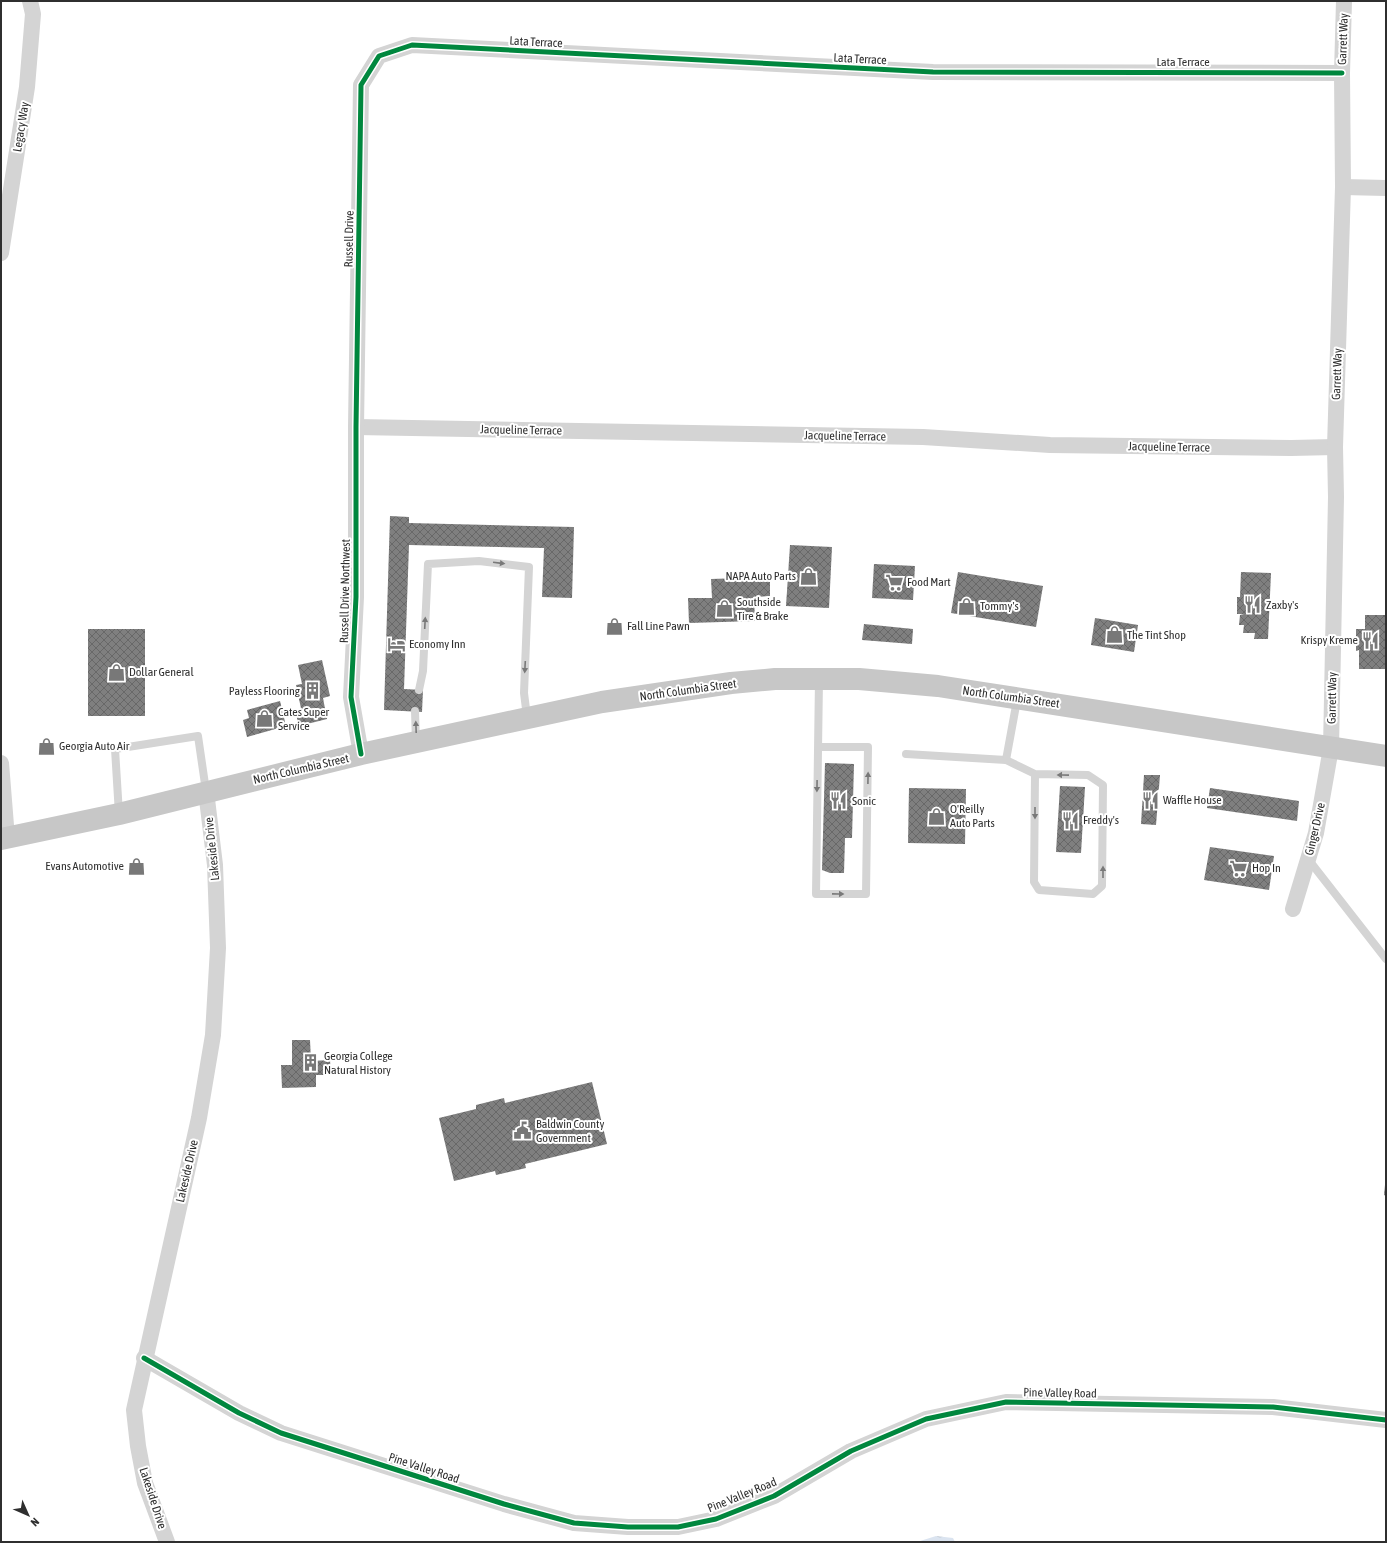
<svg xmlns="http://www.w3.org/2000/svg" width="1387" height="1543" viewBox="0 0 1387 1543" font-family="'Asap Condensed',sans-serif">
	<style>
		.water { fill: url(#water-waves) }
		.building { fill: url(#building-cross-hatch) }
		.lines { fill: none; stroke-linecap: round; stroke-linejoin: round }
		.service { stroke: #d4d4d4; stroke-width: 8 }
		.minor { stroke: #d4d4d4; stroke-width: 16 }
		.primary { stroke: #c7c7c7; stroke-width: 22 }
		.cycleway-casing { stroke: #fff; stroke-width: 8 }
		.cycleway { stroke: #00873e; stroke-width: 5 }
		.oneway { fill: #797979 }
		.labels { text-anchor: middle; stroke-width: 4; stroke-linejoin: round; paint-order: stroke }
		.street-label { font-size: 12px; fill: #2f2f2f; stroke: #fff }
		.poi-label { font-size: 12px; fill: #2f2f2f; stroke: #fff; text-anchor: start }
	</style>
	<defs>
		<pattern id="water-waves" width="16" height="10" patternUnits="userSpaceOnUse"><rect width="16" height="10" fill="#dbe4f0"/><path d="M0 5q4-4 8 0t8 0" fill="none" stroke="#bcc4ce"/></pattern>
		<pattern id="building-cross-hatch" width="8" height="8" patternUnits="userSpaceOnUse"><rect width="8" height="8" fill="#7f7f7f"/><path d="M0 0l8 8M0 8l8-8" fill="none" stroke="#686868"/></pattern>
	</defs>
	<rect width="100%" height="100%" fill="#fff"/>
	<polygon class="water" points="936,1536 953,1538 955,1542 917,1542"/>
	<g class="building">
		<polygon points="390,516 409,517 409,523 574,527 572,598 542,597 544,548 409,545 404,689 423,690 422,712 384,710"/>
		<polygon points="790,545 832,547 829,608 786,606"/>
		<polygon points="874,564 915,566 913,600 872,598"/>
		<polygon points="958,572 1043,586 1036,627 951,613"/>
		<polygon points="1241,572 1271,573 1268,639 1254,639 1255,633 1243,633 1244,625 1239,625 1240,615 1244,614 1237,614 1237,597 1240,597"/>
		<polygon points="770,577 770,596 754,597 755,621 689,623 688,598 712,598 711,579"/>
		<polygon points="1365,615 1386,615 1386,669 1359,669 1359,650 1356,651 1356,629 1365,629"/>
		<polygon points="1095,618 1138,625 1134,652 1091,645"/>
		<polygon points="864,624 913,629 912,644 862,640"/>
		<rect x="88" y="629" width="57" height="87"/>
		<polygon points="322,660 330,696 323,698 327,719 299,726 296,714 302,713 296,685 302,684 298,665"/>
		<polygon points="280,701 286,726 247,737 243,720 249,718 247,710"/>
		<polygon points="825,763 854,764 852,838 845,838 844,873 830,873 822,870"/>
		<polygon points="1144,775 1160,775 1156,825 1141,824"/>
		<polygon points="1060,786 1085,787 1081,853 1056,852"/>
		<polygon points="909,788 966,789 965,844 908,843"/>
		<polygon points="1210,788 1299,801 1297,821 1207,808"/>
		<polygon points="1210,847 1274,856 1269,890 1204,880"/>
		<polygon points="292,1040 310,1040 311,1061 330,1060 331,1075 316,1075 316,1087 282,1088 281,1065 292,1065"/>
		<polygon points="592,1082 607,1144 525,1164 526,1168 496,1175 495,1171 454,1181 439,1118 476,1109 476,1105 504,1098 505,1103"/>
		<polygon points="1385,1185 1386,1185 1386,1196 1384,1195"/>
	</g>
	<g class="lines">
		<g class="service">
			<polyline points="419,690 423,671 428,564 479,561 529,567 524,693 527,717"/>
			<polyline points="415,711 416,742"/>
			<polyline points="818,747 868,747 866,894 816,894 819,679"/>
			<polyline points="906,754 1006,760 1017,700"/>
			<polyline points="1006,760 1035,774 1088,775 1103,785 1102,886 1093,894 1039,890 1034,882 1035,774"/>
			<polyline points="119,814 115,749 198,736 206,791"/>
			<polyline points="1308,859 1386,959"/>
		</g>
		<g class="minor">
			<polyline points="1343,187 1386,188"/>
			<polyline points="1,253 27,87 33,14 30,1"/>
			<polyline points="356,427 923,437 1050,445 1291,448 1335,447"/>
			<polyline points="361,754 351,697 356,597 356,427 361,85 379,56 412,45 933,72 1342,73"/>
			<polyline points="1,763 7,838"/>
			<polyline points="1293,909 1316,833 1331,748 1336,497 1335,447 1343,187 1342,73 1344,1"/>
			<polyline points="144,1358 239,1413 281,1433 504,1504 574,1523 628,1527 678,1527 716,1519 774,1496 851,1451 926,1419 1006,1402 1273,1407 1386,1420"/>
			<polyline points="167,1542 145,1483 138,1446 134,1410 199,1118 213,1035 218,948 215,865 206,791"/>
		</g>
		<polyline class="primary" points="1,839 119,814 361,754 602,702 731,683 775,679 859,679 938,686 1386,756"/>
		<defs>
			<g id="cycleway">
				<polyline points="361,754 351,697 356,597 356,427 361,85 379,56 412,45 933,72 1342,73"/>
				<polyline points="144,1358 239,1413 281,1433 504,1504 574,1523 628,1527 678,1527 716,1519 774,1496 851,1451 926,1419 1006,1402 1273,1407 1386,1420"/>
			</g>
		</defs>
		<use href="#cycleway" class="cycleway-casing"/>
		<use href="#cycleway" class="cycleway"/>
	</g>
	<defs><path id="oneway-solid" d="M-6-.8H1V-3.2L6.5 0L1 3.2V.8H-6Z"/></defs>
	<g class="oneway">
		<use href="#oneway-solid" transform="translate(499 563) rotate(7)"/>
		<use href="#oneway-solid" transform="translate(425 623) rotate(-87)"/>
		<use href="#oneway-solid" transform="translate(525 667) rotate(93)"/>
		<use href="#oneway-solid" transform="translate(416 727) rotate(-92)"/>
		<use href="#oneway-solid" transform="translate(1063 775) rotate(-179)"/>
		<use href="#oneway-solid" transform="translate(868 778) rotate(-89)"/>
		<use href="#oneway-solid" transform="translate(817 786) rotate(91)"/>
		<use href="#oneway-solid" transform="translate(1035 813) rotate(90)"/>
		<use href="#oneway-solid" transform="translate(1103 872) rotate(-90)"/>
		<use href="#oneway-solid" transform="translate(838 894) rotate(1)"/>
	</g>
	<defs>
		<symbol id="shop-bare" viewBox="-9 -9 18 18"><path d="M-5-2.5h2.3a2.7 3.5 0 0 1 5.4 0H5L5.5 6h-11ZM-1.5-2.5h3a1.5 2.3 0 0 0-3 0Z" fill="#787878" stroke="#fff" stroke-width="2.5" paint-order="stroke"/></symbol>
		<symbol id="supermarket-bare" viewBox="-9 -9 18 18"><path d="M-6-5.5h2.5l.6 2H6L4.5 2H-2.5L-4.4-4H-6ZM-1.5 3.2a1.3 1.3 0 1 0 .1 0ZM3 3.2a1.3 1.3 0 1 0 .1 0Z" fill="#787878" stroke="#fff" stroke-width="2.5" paint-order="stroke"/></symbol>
		<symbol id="restaurant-bare" viewBox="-9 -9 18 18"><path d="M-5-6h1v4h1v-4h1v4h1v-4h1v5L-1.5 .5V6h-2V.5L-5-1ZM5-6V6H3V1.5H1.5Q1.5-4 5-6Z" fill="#787878" stroke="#fff" stroke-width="2.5" paint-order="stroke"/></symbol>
		<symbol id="hotel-bare" viewBox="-9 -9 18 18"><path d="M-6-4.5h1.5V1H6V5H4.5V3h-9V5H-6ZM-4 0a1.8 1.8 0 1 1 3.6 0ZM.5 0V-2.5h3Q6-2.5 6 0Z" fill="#787878" stroke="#fff" stroke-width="2.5" paint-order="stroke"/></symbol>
		<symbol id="building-bare" viewBox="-9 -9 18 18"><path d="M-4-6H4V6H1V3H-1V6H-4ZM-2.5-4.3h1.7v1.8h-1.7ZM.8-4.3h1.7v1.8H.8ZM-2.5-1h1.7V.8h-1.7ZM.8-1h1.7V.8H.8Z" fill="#787878" stroke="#fff" stroke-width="2.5" paint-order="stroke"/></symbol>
		<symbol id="civic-bare" viewBox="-9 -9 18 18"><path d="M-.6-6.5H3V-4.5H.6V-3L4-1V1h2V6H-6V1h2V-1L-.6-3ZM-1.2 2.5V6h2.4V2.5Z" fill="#787878" stroke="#fff" stroke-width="2.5" paint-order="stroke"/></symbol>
	</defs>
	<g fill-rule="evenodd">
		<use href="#shop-bare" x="796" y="564" width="25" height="25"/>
		<use href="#supermarket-bare" x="882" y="570" width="25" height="25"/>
		<use href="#restaurant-bare" x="1240" y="592" width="25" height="25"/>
		<use href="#shop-bare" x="954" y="594" width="25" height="25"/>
		<use href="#shop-bare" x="712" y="596" width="25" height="25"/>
		<use href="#shop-bare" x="602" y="614" width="25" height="25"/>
		<use href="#shop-bare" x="1102" y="622" width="25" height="25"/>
		<use href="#restaurant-bare" x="1358" y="628" width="25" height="25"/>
		<use href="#hotel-bare" x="384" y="632" width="25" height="25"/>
		<use href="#shop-bare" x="104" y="660" width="25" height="25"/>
		<use href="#building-bare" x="300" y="678" width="25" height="25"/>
		<use href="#shop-bare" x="252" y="706" width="25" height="25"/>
		<use href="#shop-bare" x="34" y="734" width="25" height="25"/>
		<use href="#restaurant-bare" x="1138" y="788" width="25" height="25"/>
		<use href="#restaurant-bare" x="826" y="788" width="25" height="25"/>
		<use href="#shop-bare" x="924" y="804" width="25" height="25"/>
		<use href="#restaurant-bare" x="1058" y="808" width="25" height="25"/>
		<use href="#shop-bare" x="124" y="854" width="25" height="25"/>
		<use href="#supermarket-bare" x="1226" y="856" width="25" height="25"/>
		<use href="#building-bare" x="298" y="1050" width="25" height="25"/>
		<use href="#civic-bare" x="510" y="1118" width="25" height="25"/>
	</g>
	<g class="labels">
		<g class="street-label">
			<text transform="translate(1343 39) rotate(-88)" y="4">Garrett Way</text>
			<text transform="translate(536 42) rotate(3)" y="4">Lata Terrace</text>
			<text transform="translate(860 59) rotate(3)" y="4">Lata Terrace</text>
			<text x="1183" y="66">Lata Terrace</text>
			<text transform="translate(21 127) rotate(-81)" y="4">Legacy Way</text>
			<text transform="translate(349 239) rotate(-89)" y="4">Russell Drive</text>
			<text transform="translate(1337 374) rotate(-88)" y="4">Garrett Way</text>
			<text transform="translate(521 430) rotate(1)" y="4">Jacqueline Terrace</text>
			<text transform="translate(845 436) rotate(1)" y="4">Jacqueline Terrace</text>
			<text transform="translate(1169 447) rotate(1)" y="4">Jacqueline Terrace</text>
			<text transform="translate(345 591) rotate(-89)" y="4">Russell Drive Northwest</text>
			<text transform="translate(688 690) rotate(-8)" y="4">North Columbia Street</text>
			<text transform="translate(1011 697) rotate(8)" y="4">North Columbia Street</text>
			<text transform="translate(1332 698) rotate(-89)" y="4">Garrett Way</text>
			<text transform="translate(301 769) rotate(-13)" y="4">North Columbia Street</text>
			<text transform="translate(1315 829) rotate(-77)" y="4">Ginger Drive</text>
			<text transform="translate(212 849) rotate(-96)" y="4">Lakeside Drive</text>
			<text transform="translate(187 1171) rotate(-77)" y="4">Lakeside Drive</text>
			<text transform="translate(1060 1393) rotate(1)" y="4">Pine Valley Road</text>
			<text transform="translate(424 1468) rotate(18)" y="4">Pine Valley Road</text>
			<text transform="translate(742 1495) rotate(-22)" y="4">Pine Valley Road</text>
			<text transform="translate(153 1498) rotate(72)" y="4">Lakeside Drive</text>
		</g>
		<g class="poi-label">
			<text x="796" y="580" text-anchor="end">NAPA Auto Parts</text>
			<text x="907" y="586">Food Mart</text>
			<text x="737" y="606">Southside<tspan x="737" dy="14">Tire &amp; Brake</tspan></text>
			<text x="1266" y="609">Zaxby's</text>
			<text x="980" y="610">Tommy's</text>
			<text x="627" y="630">Fall Line Pawn</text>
			<text x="1127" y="639">The Tint Shop</text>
			<text x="1358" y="644" text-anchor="end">Krispy Kreme</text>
			<text x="409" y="648">Economy Inn</text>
			<text x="129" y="676">Dollar General</text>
			<text x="300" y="695" text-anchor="end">Payless Flooring</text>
			<text x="278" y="716">Cates Super<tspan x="278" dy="14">Service</tspan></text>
			<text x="59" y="750">Georgia Auto Air</text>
			<text x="1163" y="804">Waffle House</text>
			<text x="852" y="805">Sonic</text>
			<text x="950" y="813">O'Reilly<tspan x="950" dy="14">Auto Parts</tspan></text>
			<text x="1083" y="824">Freddy's</text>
			<text x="124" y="870" text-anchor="end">Evans Automotive</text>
			<text x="1252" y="872">Hop In</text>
			<text x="324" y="1060">Georgia College<tspan x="324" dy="14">Natural History</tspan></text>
			<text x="536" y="1128">Baldwin County<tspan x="536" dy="14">Government</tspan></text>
		</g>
	</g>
	<rect width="1387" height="1543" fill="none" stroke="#2f2f2f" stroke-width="4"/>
	<g transform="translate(28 1515) rotate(135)" stroke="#ffffff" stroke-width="3" paint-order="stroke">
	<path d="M0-3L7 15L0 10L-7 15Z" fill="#2f2f2f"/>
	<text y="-6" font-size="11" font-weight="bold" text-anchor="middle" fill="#2f2f2f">N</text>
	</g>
</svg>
